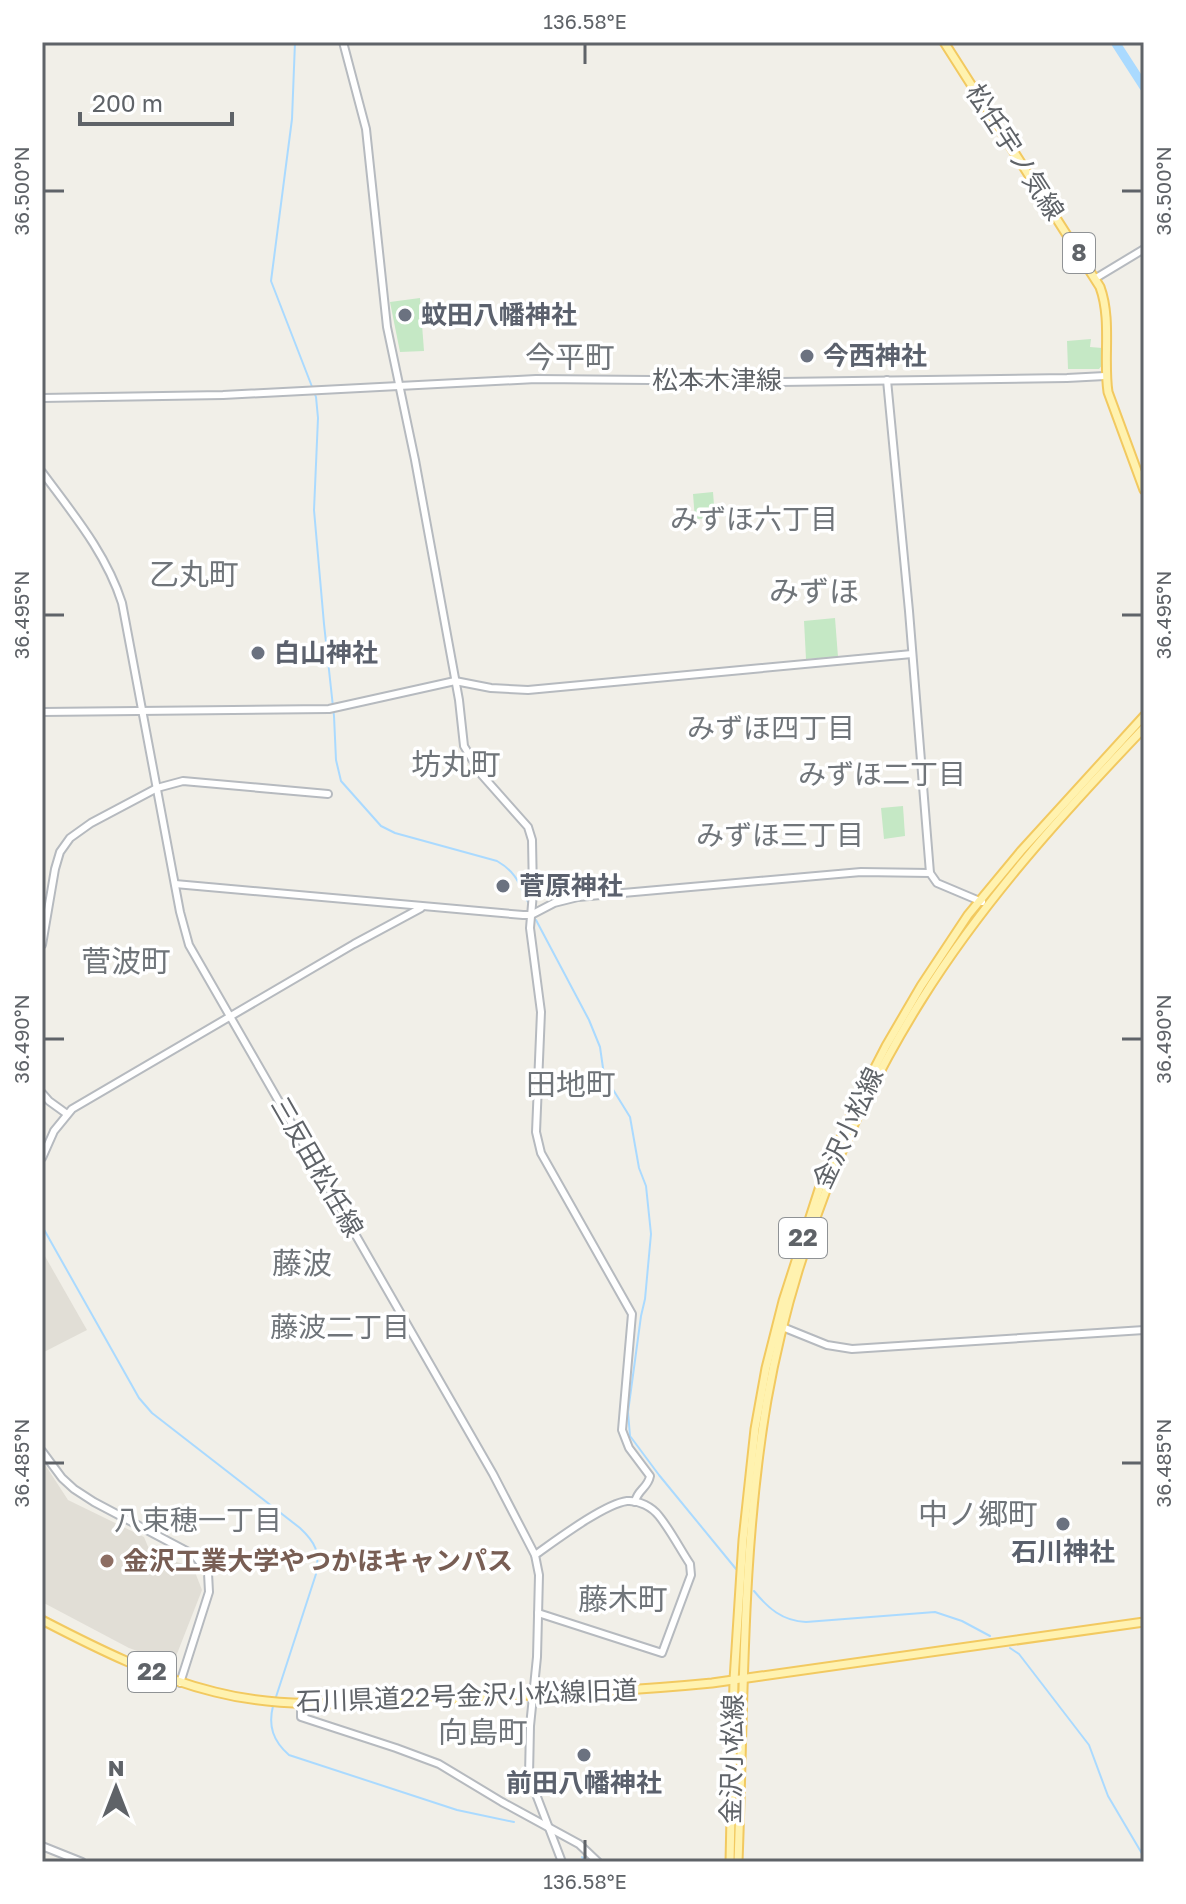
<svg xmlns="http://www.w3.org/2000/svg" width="1186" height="1904" viewBox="0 0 1186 1904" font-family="'Golos Text','Noto Sans JP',sans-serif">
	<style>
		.education { fill: #e1ded6 }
		.green { fill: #c5e8c5 }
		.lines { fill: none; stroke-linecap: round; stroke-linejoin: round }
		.stream { stroke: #aadaff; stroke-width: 2 }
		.river { stroke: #aadaff; stroke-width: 9 }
		.secondary-casing { stroke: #b6babf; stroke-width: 10 }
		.primary-casing { stroke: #f2c960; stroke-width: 11 }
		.secondary { stroke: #fff; stroke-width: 6 }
		.primary { stroke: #fff2af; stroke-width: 7 }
		.ticks { fill: none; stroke: #5f6368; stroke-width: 3 }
		.worship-dot { fill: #6b7280; stroke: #fff; stroke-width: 3 }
		.education-dot { fill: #8d6e63; stroke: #fff; stroke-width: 3 }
		.labels { text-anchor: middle; stroke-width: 7; stroke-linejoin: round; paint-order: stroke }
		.shield { fill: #fff; stroke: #8f9295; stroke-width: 2 }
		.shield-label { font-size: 24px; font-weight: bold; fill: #5f6368 }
		.street-label { font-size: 26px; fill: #5f6368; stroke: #fff }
		.worship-label { font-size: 26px; font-weight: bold; fill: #5b616d; stroke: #fff; text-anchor: start }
		.education-label { font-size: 26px; font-weight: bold; fill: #785e54; stroke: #fff; text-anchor: start }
		.neighbourhood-label { font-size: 28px; fill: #70757a; stroke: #fff }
		.quarter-label { font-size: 30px; fill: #70757a; stroke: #fff }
		.neatline { fill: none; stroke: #5f6368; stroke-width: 3 }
		.ticks-label { font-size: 20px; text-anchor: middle; fill: #5f6368 }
	</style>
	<rect width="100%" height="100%" fill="#f1efe8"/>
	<g class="education">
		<polygon points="42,1251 87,1330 42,1353"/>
		<polygon points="42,1460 68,1500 144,1537 151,1554 193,1567 202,1590 173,1664 129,1648 42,1602"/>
	</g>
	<g class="green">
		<polygon points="420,298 424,351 400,352 390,302"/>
		<polygon points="1091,339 1090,347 1102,348 1103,364 1099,369 1068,369 1067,341"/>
		<polygon points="713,492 715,518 695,519 693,494"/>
		<polygon points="835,618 838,657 806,659 804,621"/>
		<polygon points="903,806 905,836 884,839 881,808"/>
	</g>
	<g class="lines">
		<g class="stream">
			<path d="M295,42L292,119L271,281L316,397L318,418L314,510L324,624L334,716L336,760L341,781L381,826L395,833L497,861C516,872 519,883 528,902"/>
			<polyline points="536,920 589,1020 600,1047 604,1075 630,1117 639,1168 646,1186 651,1234 645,1299 641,1316 628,1412 630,1436 659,1475 736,1569"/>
			<path d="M42,1226L139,1398L152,1413L300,1528C316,1543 320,1552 316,1574L275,1700"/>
			<path d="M754,1591C768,1608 782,1621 806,1622L935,1612L962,1621L990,1636"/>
			<polyline points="1010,1648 1019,1654 1089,1745 1108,1796 1144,1857"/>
			<path d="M273,1706C268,1726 273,1741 289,1755L457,1810L514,1822"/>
			<polyline points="582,1857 586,1862"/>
		</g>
		<polyline class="river" points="1115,42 1144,87"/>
		<defs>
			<g id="secondary">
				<path d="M343,42L366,129L387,327L415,460L459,700L464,746L481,774L528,827L532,840L533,893L530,928L541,1012L536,1132L541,1153L632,1314L622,1430L629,1448L650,1476C648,1488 637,1490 635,1502"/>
				<polyline points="1096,278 1144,249"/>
				<polyline points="887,380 909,611 930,873 937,883 982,902"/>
				<polyline points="42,398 223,395 536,379 650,380 705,383 1067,378 1105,376"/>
				<path d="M42,472C73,514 106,553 122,603L180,912L189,945L493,1474L535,1555L539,1575L537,1657L530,1726L529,1776L562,1862"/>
				<polyline points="42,712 329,709 455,681 491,688 528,690 912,654"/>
				<polyline points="175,884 523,915 531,915 554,903 578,897 861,872 930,873"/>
				<polyline points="42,945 55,869 60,852 70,838 91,823 157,788 183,781 328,794"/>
				<polyline points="42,1093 49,1101 67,1114"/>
				<polyline points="42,1158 54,1131 72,1109 354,944 421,908"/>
				<polyline points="780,1326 827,1345 852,1349 1144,1330"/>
				<polyline points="42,1451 62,1478 74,1489 94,1502 194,1555 208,1573 209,1592 180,1683"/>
				<path d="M535,1555C555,1541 604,1504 627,1501C639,1500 652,1507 659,1516C671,1531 680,1549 690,1564L691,1575L662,1653L538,1613"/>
				<polyline points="301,1705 301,1717 396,1748 439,1764 502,1802 579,1844 598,1862"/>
				<polyline points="42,1846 82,1862"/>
			</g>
			<g id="primary">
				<path d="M944,42L1100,287C1112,320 1103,358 1108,392L1144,490"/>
				<path d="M42,1620C98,1649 154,1677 215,1692C289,1711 364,1702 439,1699C530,1695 621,1692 712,1683L1144,1622"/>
				<polyline points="730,1862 734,1680 743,1540 755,1429 766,1368 783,1301 822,1180 853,1110 886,1046 921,986 968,915 1021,851 1144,716"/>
				<path d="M738,1862C744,1708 741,1552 767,1400C792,1259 846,1120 922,999C984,900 1063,813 1144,728"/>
			</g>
		</defs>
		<use href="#secondary" class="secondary-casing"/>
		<use href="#primary" class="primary-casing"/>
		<use href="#secondary" class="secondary"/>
		<use href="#primary" class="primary"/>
	</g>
	<path class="ticks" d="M585,44V64M44,191H64M1122,191H1142M44,615H64M1122,615H1142M44,1039H64M1122,1039H1142M44,1463H64M1122,1463H1142M585,1840V1860"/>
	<g class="worship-dot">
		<circle cx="405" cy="315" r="8"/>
		<circle cx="807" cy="356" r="8"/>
		<circle cx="258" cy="653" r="8"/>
		<circle cx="503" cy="886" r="8"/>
		<circle cx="1063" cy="1524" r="8"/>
		<circle cx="584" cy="1755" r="8"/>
	</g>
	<circle class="education-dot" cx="107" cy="1561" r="8"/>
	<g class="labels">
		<g class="shield">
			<rect x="1063" y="233" width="32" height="40" rx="6"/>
			<rect x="779" y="1218" width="48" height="40" rx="6"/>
			<rect x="128" y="1652" width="48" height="40" rx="6"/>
		</g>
		<g class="shield-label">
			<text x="1079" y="261">8</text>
			<text x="803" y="1246">22</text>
			<text x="152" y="1680">22</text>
		</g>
		<g class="street-label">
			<text transform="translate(1015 152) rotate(57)" y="9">松任宇ノ気線</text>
			<text x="717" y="389">松本木津線</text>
			<text transform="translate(848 1128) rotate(-65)" y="9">金沢小松線</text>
			<text transform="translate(317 1167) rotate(60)" y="9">三反田松任線</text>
			<text transform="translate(467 1696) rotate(-2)" y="9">石川県道22号金沢小松線旧道</text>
			<text transform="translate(732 1759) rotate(-89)" y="9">金沢小松線</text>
		</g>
		<g class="worship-label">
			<text x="421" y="324">蚊田八幡神社</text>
			<text x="823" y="365">今西神社</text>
			<text x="274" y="662">白山神社</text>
			<text x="519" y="895">菅原神社</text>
			<text x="1063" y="1561" text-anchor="middle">石川神社</text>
			<text x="584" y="1792" text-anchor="middle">前田八幡神社</text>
		</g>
		<g class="education-label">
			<text x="123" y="1570">金沢工業大学やつかほキャンパス</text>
		</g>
		<g class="neighbourhood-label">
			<text x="754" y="529">みずほ六丁目</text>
			<text x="771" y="738">みずほ四丁目</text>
			<text x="882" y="784">みずほ二丁目</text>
			<text x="780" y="845">みずほ三丁目</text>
			<text x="340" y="1337">藤波二丁目</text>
			<text x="198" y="1530">八束穂一丁目</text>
		</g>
		<g class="quarter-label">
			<text x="570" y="368">今平町</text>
			<text x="194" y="585">乙丸町</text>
			<text x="814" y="602">みずほ</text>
			<text x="456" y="775">坊丸町</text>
			<text x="126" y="972">菅波町</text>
			<text x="571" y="1095">田地町</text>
			<text x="302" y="1274">藤波</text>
			<text x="978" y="1525">中ノ郷町</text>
			<text x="623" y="1610">藤木町</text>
			<text x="483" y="1743">向島町</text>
		</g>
	</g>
	<rect width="1186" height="1904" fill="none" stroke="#ffffff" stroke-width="88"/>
	<g transform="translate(116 1788)" stroke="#ffffff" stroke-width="6" paint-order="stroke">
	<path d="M0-6L14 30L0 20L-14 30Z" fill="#5f6368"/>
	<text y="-12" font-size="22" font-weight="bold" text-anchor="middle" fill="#5f6368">N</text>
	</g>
	<path d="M80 112v12h152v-12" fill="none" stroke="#5f6368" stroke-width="4"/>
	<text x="92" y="112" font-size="24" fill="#5f6368" stroke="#ffffff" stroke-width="6" paint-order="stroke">200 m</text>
	<rect x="44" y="44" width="1098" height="1816" class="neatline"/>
	<g class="ticks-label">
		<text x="585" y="29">136.58°E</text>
		<text transform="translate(22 191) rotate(-90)" y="7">36.500°N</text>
		<text transform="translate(1164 191) rotate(-90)" y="7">36.500°N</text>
		<text transform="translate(22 615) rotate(-90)" y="7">36.495°N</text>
		<text transform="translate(1164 615) rotate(-90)" y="7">36.495°N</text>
		<text transform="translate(22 1039) rotate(-90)" y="7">36.490°N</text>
		<text transform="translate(1164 1039) rotate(-90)" y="7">36.490°N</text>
		<text transform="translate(22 1463) rotate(-90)" y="7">36.485°N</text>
		<text transform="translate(1164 1463) rotate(-90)" y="7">36.485°N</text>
		<text x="585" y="1889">136.58°E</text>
	</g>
</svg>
